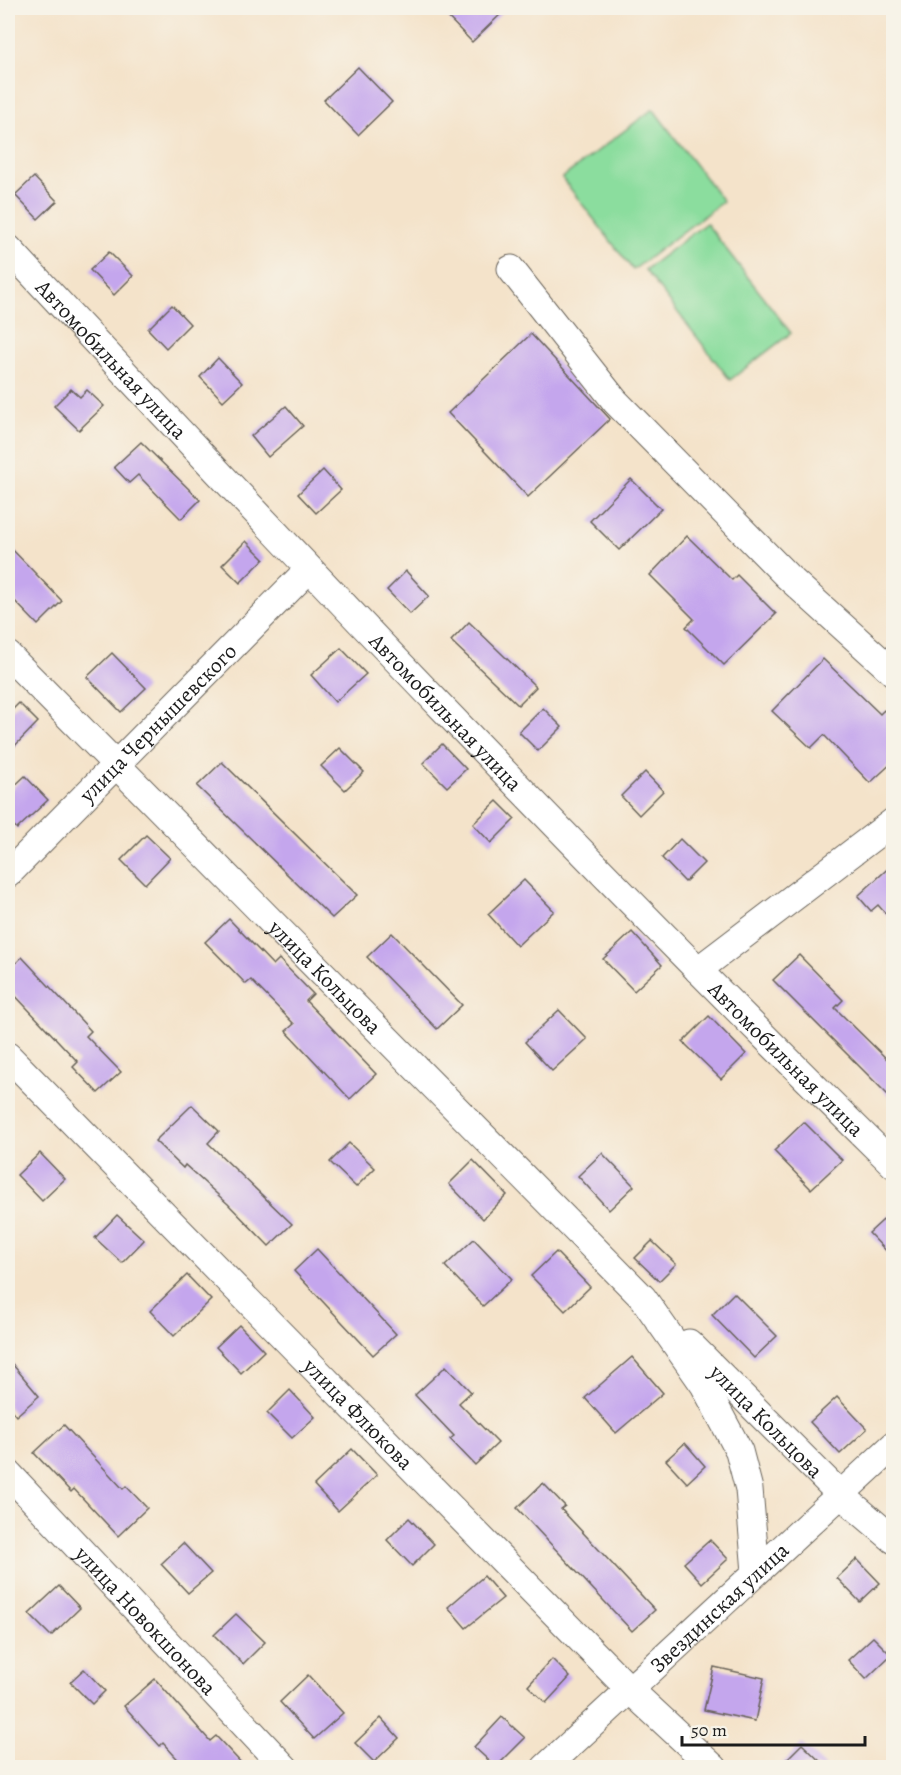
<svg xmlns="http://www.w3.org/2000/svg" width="901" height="1775" viewBox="0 0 901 1775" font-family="Alegreya,serif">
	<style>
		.green { fill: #8bdd9e; stroke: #547c5d; stroke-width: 1.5 }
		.building { fill: #c4a6ed }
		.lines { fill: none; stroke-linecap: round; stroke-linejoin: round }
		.minor-casing { stroke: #686259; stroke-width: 29 }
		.minor { stroke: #fff; stroke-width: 27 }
		.labels { text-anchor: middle; stroke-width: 4.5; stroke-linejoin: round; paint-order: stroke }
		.street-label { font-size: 22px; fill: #1c1c1c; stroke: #f7f3e8 }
	</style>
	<rect width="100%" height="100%" fill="#f7f3e8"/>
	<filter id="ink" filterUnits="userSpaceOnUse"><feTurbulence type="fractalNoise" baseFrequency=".0167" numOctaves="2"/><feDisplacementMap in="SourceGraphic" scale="12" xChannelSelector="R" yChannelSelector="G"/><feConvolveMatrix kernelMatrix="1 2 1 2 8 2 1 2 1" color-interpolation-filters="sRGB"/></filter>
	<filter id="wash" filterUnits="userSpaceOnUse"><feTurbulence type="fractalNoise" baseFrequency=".008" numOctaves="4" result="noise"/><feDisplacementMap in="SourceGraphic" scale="24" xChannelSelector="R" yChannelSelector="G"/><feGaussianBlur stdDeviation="1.35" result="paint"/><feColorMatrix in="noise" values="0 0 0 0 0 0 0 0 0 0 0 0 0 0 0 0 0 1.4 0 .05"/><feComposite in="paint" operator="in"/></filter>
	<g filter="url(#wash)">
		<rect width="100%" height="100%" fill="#f4e3ca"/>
		<g class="green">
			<polygon points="653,109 723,201 633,270 562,178"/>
			<polygon points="706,223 791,333 730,380 645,270"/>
		</g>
		<g id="blocks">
			<g class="building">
				<polygon points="439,8 507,8 472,42"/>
				<polygon points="358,67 392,102 358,135 324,100"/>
				<polygon points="34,177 57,201 38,219 15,195"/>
				<polygon points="109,252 133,276 114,295 90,270"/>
				<polygon points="172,305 190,324 166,348 148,329"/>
				<polygon points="531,334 610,419 528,497 448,413"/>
				<polygon points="218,358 242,383 223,401 200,377"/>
				<polygon points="71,389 80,397 87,390 104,406 79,430 54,406"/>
				<polygon points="286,406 303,426 268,457 251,436"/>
				<polygon points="141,442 200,500 181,519 138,475 129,483 114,467"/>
				<polygon points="323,470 341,490 316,513 298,494"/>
				<polygon points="631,479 661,509 619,550 590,521"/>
				<polygon points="687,536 732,580 737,575 776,614 724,665 686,627 694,619 650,575"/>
				<polygon points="246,541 264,559 240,583 222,565"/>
				<polygon points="8,545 62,601 38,625 8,594"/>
				<polygon points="406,571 429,596 410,614 387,590"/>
				<polygon points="469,622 536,687 518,705 451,641"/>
				<polygon points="341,648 366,674 335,702 311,675"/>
				<polygon points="112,653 146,688 121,712 87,677"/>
				<polygon points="823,659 880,714 884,710 894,721 894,761 870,783 824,735 811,748 772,711"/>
				<polygon points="19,703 38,722 8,753 8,714"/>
				<polygon points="543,708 562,727 538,751 519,732"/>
				<polygon points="442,744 466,769 447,787 423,763"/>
				<polygon points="340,748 364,772 345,790 321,766"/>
				<polygon points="222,762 357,895 332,918 197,786"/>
				<polygon points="645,772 663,791 639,815 621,796"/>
				<polygon points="25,776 48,800 17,829 8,819 8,792"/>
				<polygon points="497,801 515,819 491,843 473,824"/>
				<polygon points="146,835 170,858 145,884 121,860"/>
				<polygon points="680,839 704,863 685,882 662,858"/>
				<polygon points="894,863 894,923 878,905 871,911 858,896"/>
				<polygon points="524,880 554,911 517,946 488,914"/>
				<polygon points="229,919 273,965 279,959 313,994 306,1001 376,1074 350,1099 286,1031 294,1024 251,980 246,984 205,942"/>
				<polygon points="632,932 662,965 634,991 603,959"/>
				<polygon points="392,933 462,1005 437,1029 367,957"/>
				<polygon points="799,955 843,1000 835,1008 894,1066 894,1101 773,980"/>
				<polygon points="22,957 91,1031 86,1036 121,1072 98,1093 73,1067 78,1062 8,988 8,971"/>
				<polygon points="559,1010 587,1039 552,1071 525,1042"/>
				<polygon points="709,1016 746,1054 721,1079 683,1042"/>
				<polygon points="192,1105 219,1131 208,1143 292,1224 269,1246 228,1204 185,1165 183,1168 155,1141"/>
				<polygon points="804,1122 842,1160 811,1189 774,1151"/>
				<polygon points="349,1143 375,1168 356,1187 330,1162"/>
				<polygon points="40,1153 65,1179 42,1201 17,1175"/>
				<polygon points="602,1153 634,1186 609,1210 578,1176"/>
				<polygon points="473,1160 507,1195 483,1219 449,1184"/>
				<polygon points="894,1210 894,1259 869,1233"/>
				<polygon points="117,1215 144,1240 122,1263 95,1238"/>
				<polygon points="474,1239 512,1279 483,1306 445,1266"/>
				<polygon points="652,1241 676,1264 659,1281 635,1258"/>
				<polygon points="317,1249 396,1334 373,1355 294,1271"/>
				<polygon points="556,1252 590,1287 565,1311 531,1276"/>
				<polygon points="187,1275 211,1300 174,1336 150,1311"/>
				<polygon points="734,1293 777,1336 754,1358 712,1315"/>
				<polygon points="239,1325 264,1351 241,1373 216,1347"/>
				<polygon points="632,1357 663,1393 616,1433 585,1398"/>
				<polygon points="8,1359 39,1396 16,1416 8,1406"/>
				<polygon points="446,1366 471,1392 459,1403 498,1443 475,1465 450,1439 454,1436 415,1395"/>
				<polygon points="290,1390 315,1417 292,1438 267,1413"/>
				<polygon points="837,1397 867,1429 840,1454 810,1422"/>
				<polygon points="64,1425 123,1489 126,1486 147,1508 118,1536 74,1489 71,1492 34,1453"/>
				<polygon points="685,1443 705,1466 687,1483 666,1460"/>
				<polygon points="352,1449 377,1475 338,1511 314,1485"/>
				<polygon points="543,1483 565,1506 561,1509 655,1610 632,1631 517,1508"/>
				<polygon points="409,1518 434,1544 412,1566 387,1540"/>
				<polygon points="710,1540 728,1559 702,1583 684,1563"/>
				<polygon points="183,1543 211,1573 188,1593 161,1564"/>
				<polygon points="857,1559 880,1583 860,1602 837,1578"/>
				<polygon points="484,1576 503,1598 466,1628 448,1607"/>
				<polygon points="59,1586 80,1608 51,1636 29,1614"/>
				<polygon points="236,1614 265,1642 243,1664 214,1635"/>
				<polygon points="873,1637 891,1655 866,1679 848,1660"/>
				<polygon points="552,1659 570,1677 546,1703 528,1686"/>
				<polygon points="714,1667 764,1678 755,1721 704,1710"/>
				<polygon points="84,1669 105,1691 92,1704 70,1682"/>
				<polygon points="308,1675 343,1713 314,1739 280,1702"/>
				<polygon points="155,1679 210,1741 216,1736 245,1767 185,1767 163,1743 160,1746 124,1706"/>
				<polygon points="502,1717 525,1738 496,1767 474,1747"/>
				<polygon points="381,1718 399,1738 374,1762 355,1743"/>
				<polygon points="802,1744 826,1767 779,1767"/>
			</g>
		</g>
	</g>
	<g filter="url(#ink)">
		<use href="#blocks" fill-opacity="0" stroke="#686259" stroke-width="1.5"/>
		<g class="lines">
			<defs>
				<g id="minor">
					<path id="s1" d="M8,248C298,559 590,867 894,1165"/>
					<polyline points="511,269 615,401 787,576 894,673"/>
					<path id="s2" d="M8,655L643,1298L704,1385L739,1451L749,1489L756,1572"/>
					<path id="s3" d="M8,874L308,570"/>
					<polyline points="698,970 894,821"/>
					<path id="s4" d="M8,1056L630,1690L714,1768"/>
					<path id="s5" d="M689,1343L840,1494L894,1540"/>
					<path id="s6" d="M8,1473L285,1768"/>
					<path id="s7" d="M545,1768L894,1445"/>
				</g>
			</defs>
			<use href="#minor" class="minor-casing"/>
			<use href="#minor" class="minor"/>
		</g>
	</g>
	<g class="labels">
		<g class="street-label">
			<text dy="8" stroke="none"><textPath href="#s1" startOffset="152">Автомобильная улица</textPath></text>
			<text dy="8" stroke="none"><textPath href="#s1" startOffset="638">Автомобильная улица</textPath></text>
			<text dy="8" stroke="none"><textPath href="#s3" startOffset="213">улица Чернышевского</textPath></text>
			<text dy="8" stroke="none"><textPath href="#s2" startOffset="452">улица Кольцова</textPath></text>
			<text dy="8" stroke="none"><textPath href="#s1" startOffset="1124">Автомобильная улица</textPath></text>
			<text dy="8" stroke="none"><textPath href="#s4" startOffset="501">улица Флюкова</textPath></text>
			<text dy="8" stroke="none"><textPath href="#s5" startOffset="110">улица Кольцова</textPath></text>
			<text dy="8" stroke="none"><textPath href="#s7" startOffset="237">Звездинская улица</textPath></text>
			<text dy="8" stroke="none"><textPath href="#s6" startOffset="202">улица Новокшонова</textPath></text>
		</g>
	</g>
	<rect width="901" height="1775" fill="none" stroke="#f7f3e8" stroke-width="30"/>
	<path d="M682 1736v9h183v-9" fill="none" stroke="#1c1c1c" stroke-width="3"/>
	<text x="691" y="1736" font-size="18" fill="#1c1c1c" stroke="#f7f3e8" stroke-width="4.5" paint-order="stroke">50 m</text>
</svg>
